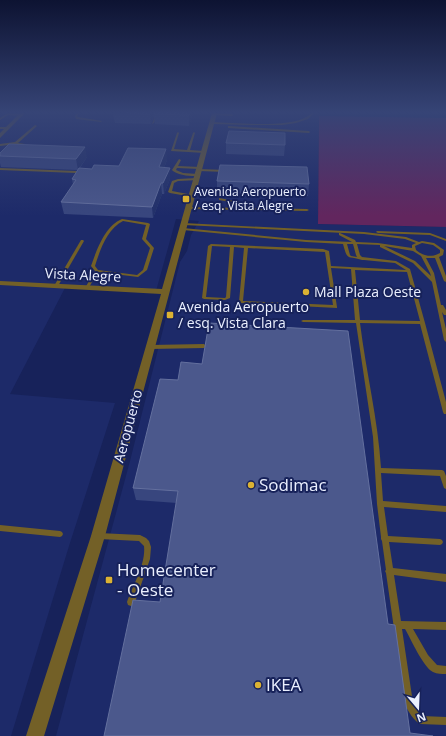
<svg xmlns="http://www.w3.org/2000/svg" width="446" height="736" viewBox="0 0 446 736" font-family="'Open Sans',sans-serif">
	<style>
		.built { fill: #1d2a69 }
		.green { fill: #62265e }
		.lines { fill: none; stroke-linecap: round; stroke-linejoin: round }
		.service { fill: #736027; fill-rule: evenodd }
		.minor { fill: #736027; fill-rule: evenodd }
		.wall { fill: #38467e }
		.shaded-wall { fill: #22306a }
		.building { fill: #4b588c; stroke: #64709e }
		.poi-dot { fill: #dbb233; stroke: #17225a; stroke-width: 1.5 }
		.labels { text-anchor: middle; stroke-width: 4; stroke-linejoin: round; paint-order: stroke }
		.far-poi-label { font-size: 12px; fill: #ebf0ff; stroke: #17225a; text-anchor: start }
		.street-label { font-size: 14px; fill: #ebf0ff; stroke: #17225a }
		.poi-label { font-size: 14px; fill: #ebf0ff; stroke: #17225a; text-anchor: start }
		.near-poi-label { font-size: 17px; fill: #ebf0ff; stroke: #17225a; text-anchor: start }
	</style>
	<rect width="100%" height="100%" fill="#17225a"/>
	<polygon class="built" points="0,113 441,113 444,118 319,116 318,224 446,227 446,736 56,736 130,461 180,262 187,251 191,235 199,221 176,219 156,291 66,286 10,394 115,403 69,546 11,736 0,736"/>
	<polygon class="green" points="319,116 446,118 446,227 318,224"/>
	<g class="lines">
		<g class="service">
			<polygon points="8,113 22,114 23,115 22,116 8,115 0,120 0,118"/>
			<polygon points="77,113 79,113 77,116 78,117 102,121 101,122 76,119 75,116"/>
			<polygon points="156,113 158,113 154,123 152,124"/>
			<polygon points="215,113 232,114 233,115 232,116 215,115 214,114"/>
			<path d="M311,113H314L308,119L296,123L282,125H250L213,124L212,123L213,122C234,123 289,128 306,117C308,116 310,115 311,113Z"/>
			<polygon points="35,125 37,126 18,143 25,144 25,146 16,144 0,146 0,144 15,142"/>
			<polygon points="229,126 309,131 310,132 309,133 228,128 228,126"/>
			<polygon points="0,127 8,127 9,128 8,129 0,129"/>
			<polygon points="178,132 179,133 174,149 187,150 193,133 194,132 195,133 190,150 204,151 205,151 205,153 171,151 177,133"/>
			<path d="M179,159L181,160L178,166L200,167L202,168L200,169L177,168L176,170L183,173L198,174L200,175L199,176C190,176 181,176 173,171L172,170Z"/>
			<polygon points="0,168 76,171 78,172 76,173 0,170"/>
			<polygon points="198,169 226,170 228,171 226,172 199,171 198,171"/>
			<polygon points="197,178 198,178 198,180 178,181 174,183 172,191 193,195 193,197 170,193 168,192 172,181 178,179"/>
			<polygon points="219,198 247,203 254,208 307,209 309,210 307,211 189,209 187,208 189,207 249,208 245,205 219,200"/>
			<path d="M122,219L148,223L150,224L146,239L154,248L147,270L138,277L98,272L88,289H86L85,288L95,271L91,266C97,249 105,226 122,219ZM123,221L146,225L142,239L150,248L143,270L137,275L98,270L95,266C100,250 107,229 123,221Z"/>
			<path d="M183,223L364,232L406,237L419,242L422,241L434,243L444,250L443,255L439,257L446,276V282L444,281L435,258H426L434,273L441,305H443L446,310V315H444L442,312L446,329V342L444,340L432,282L413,263L380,247V245L357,244L360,255L362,257L396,261L410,269L425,323L446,402V414H444L443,412L420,324L360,323C366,372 378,419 381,468L442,470L444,471L446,476V489L444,488L440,476L381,473L383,501L446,506V512L384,507L388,536L440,539L442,540L443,542L442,544L440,545L389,542L393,568L446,574V582L394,575L401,621L446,622V630L413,629L428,655L437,665L446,666V674C442,674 437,674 433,672C423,667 411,639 405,629H402L413,703L422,716L446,717V725L420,724C414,721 408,711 405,705L386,573L385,571L386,570L382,541L381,539V537L377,504L373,437L356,323L303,322L301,321L303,320H355L351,269L331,268L337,307V308L241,303L239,302L244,248L234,247L230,298L225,300L204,299L202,298L208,246L211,244L323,249L329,251L331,266L406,270L395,263L364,260H362C347,255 348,262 343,244L306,242L183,230L181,229L183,228L306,240L352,242L339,235V233H340L355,240L356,242L378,243L412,248V245L416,243L405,239L364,234L184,225L182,224ZM422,243L433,245L440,250V253C431,258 423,256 416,250L415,246ZM347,244H353L356,255L357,257L351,256L350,255ZM212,246L230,247L226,297L225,298L206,297ZM384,246L413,251L421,256L430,273L431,276L415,261ZM248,248L325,252L333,305L243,301ZM355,270L407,272L420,321L360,320Z"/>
			<polygon points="377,231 430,233 446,239 446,241 430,235 378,233 376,232"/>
			<polygon points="81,240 83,240 84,241 58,286 56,287 55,287 54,286"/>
			<polygon points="204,344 206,346 204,348 150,349 148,347 150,345"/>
			<polygon points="0,525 60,531 62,532 63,534 62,536 60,537 0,531"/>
			<path d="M99,533L140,535L146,538L149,541L151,547L150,559L134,605L131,606L128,605L127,602C133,585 146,564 144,546L139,541L99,539L97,538L96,536L97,534Z"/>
		</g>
		<g class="minor">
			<polygon points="20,113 25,113 0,138 0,133"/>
			<polygon points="212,113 217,113 105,536 44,736 26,736 91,536 161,294 0,285 0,281 162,289"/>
		</g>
	</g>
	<g class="wall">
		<polygon points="113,113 193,113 189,126 155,124 154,115 151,124 115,123"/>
		<polygon points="226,143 285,145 284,156 226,154"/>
		<polygon points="0,153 87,157 80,168 92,169 167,160 164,168 170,168 170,179 164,194 162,194 153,218 64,214 61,202 73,185 72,179 78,170 1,167 0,163"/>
		<polygon points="217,181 309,184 308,196 217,193"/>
		<polygon points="348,331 104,736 160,602 177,503 136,500 133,488 178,380 202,364"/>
	</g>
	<g class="shaded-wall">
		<polygon points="150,113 154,113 151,124 150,114"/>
		<polygon points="189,113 193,113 189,126"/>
		<polygon points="85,147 87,157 78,170 76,159"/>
		<polygon points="166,149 167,160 160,178 159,167"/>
		<polygon points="170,168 170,179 164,194 163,183"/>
		<polygon points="161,183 162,194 153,218 152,207"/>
	</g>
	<g class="building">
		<polygon points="127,113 150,113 150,114"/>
		<polygon points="154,113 189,113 189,115 154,114"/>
		<polygon points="229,131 285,133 285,145 226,143"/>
		<polygon points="9,144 85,147 76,159 0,156 0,153"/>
		<polygon points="128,148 166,149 159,167 170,168 163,183 161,183 152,207 61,202 76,180 72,179 79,168 92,169 94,165 119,166"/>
		<polygon points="220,165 307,167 309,184 217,181"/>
		<polygon points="209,323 348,331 388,624 395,625 410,733 433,736 104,736 133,600 160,602 178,491 133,488 160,379 178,380 181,362 202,364"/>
	</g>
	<linearGradient id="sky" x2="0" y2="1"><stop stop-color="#0d1332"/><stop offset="0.52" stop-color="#364476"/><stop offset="1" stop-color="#364476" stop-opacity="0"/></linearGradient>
	<rect width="446" height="216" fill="url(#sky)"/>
	<g class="poi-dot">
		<rect x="182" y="195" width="8" height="8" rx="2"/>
		<circle cx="306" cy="292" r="4"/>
		<rect x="166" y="311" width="8" height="8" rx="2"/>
		<circle cx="251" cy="485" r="4"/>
		<rect x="105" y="576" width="8" height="8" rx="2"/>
		<circle cx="258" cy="685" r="4"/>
	</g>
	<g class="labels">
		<g class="far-poi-label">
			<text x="194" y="196">Avenida Aeropuerto<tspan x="194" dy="14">/ esq. Vista Alegre</tspan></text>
		</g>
		<g class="street-label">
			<text transform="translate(83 275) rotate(3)" y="5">Vista Alegre</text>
			<text transform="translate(128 426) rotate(-75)" y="5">Aeropuerto</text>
		</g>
		<g class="poi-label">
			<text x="314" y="297">Mall Plaza Oeste</text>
			<text x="178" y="312">Avenida Aeropuerto<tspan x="178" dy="16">/ esq. Vista Clara</tspan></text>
		</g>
		<g class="near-poi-label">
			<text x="259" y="491">Sodimac</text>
			<text x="117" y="576">Homecenter<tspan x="117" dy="20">- Oeste</tspan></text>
			<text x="266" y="691">IKEA</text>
		</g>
	</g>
	<g transform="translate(418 708) rotate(161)" stroke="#17225a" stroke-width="3" paint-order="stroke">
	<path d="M0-3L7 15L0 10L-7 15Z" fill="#ebf0ff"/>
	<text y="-6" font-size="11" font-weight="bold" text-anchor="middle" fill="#ebf0ff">N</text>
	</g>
</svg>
